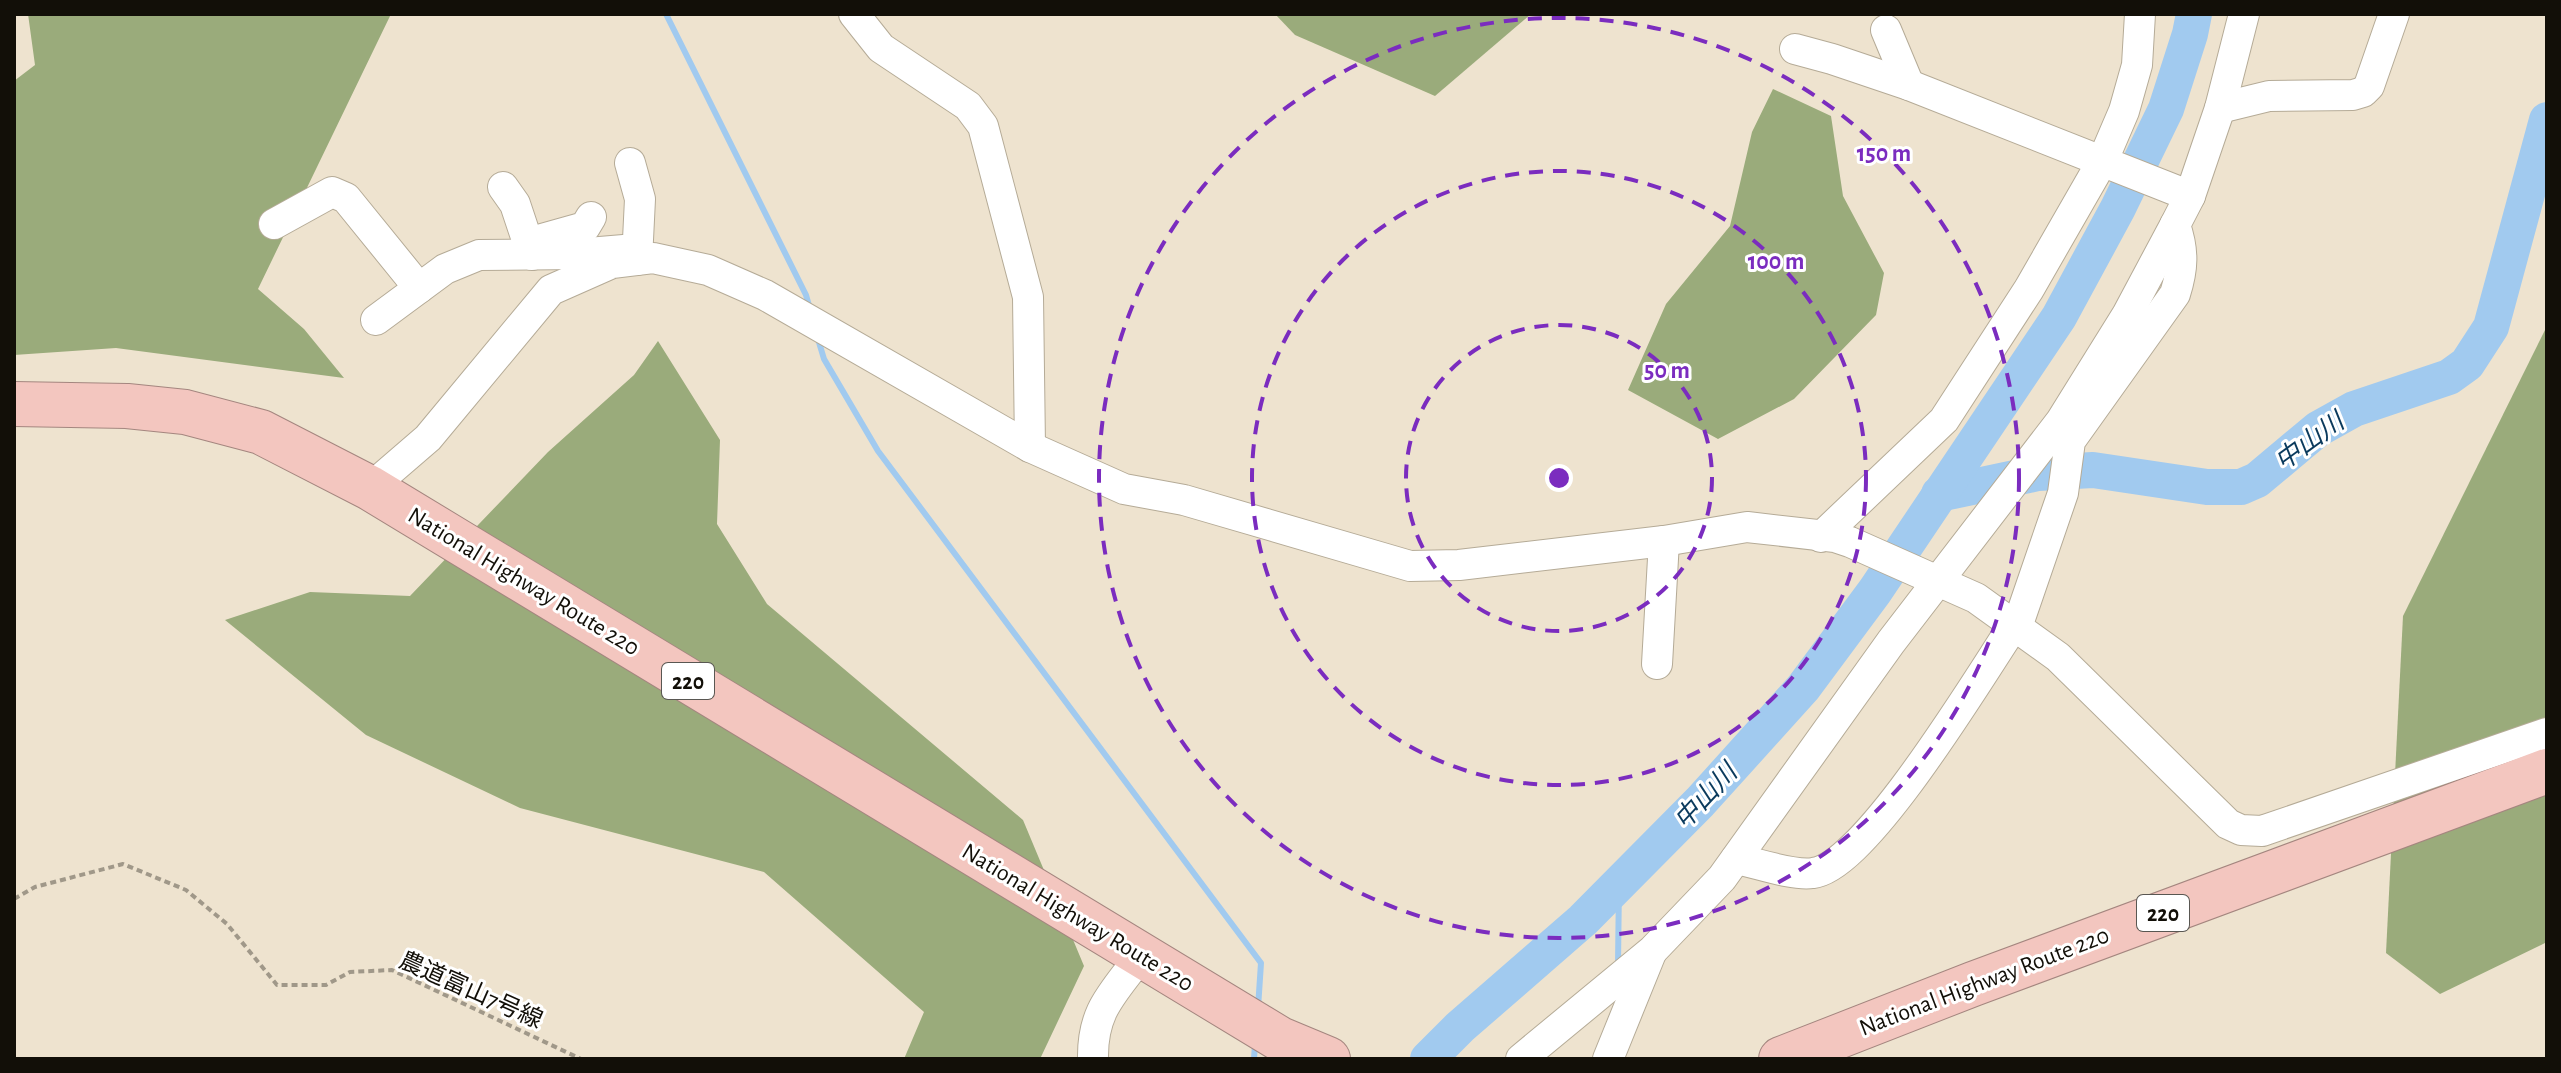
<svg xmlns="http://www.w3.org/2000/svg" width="2561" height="1073" viewBox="0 0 2561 1073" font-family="'Alegreya Sans','Noto Sans JP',sans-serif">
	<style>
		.forest { fill: #9aab7b }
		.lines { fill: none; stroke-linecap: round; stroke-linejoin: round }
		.stream { stroke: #a1caef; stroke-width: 6 }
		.river { stroke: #a1caef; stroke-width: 36 }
		.minor-casing { stroke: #b5ab97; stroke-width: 32 }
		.highway-casing { stroke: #a4867f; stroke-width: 46 }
		.path { stroke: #a09889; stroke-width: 4; stroke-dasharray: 6 4; stroke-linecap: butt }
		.minor { stroke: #fff; stroke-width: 30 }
		.highway { stroke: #f3c6bf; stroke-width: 44 }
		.ring { fill: none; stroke: #7b2cbf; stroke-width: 4; stroke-dasharray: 14 10 }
		.labels { text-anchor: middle; stroke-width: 6; stroke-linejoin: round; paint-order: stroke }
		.shield { fill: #fff; stroke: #595752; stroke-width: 2 }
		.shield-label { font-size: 22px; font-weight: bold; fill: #120f08 }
		.street-label { font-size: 24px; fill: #120f08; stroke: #fff }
		.water-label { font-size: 26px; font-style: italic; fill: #0a3a5d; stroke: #fff }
		.centre { fill: #7b2cbf; stroke: #fff; stroke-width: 4 }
		.ring-label { font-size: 24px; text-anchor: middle; font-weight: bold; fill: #7b2cbf; stroke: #fff; stroke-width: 6; stroke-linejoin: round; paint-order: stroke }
	</style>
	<rect width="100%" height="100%" fill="#eee3cf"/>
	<g class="forest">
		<polygon points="28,14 391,14 258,289 304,329 344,378 116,348 14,355 14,81 35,65"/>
		<polygon points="1275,14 1531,14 1435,96 1295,35"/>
		<polygon points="1773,89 1831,116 1843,196 1884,273 1876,315 1794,399 1718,439 1628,390 1666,304 1730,226 1752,132"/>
		<polygon points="2547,326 2547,942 2440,994 2386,953 2403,616"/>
		<polygon points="658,341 720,440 717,524 767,604 1023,820 1084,966 1040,1059 904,1059 924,1012 764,872 520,808 366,735 225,620 310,592 410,596 548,452 634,375"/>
	</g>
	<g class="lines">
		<g class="stream">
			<polyline points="666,14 806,295 810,309"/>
			<polyline points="818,339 824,359 878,451 1261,963 1258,1008"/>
			<polyline points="1618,964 1619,884"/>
			<polyline points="1254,1059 1255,1044"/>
		</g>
		<g class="river">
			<polyline points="1939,494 2038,473 2093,470 2207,487 2241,487 2257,480 2318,429 2354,409 2449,377 2467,364 2491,327 2547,120"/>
			<polyline points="1428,1059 1460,1027 1583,920 1700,802 1803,688 1875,591 2059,317 2118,208 2166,109 2190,34 2194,14"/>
		</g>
		<defs>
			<g id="minor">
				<polyline points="854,14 881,48 968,106 983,126 1028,297 1030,447"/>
				<polyline points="1886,30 1909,85"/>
				<path d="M1795,49L1832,59L1909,85L2190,196L2175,225C2184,251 2183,269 2175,294L2070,441L2063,493L2017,627"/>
				<polyline points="2220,108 2269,96 2353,95 2363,92 2369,86 2394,14"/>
				<polyline points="630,163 640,199 637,260"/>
				<polyline points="503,187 515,204 532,255"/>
				<polyline points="2190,196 2220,108 2244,14"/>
				<polyline points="274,224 332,192 346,198 419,288"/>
				<polyline points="528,243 585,227 591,217"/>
				<polyline points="376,320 445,269 479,255 576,254 624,250"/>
				<polyline points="370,488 428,438 551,290 612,263 653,258 708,270 765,295 1030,447 1124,489 1184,500 1410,566 1459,565 1664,541 1747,527 1835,537 1850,542 1976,598 2058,657 2228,824 2241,830 2262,831 2547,733"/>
				<polyline points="1821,537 1944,420 2029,289 2103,160 2124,111 2137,65 2140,14"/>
				<polyline points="1657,664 1664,541"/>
				<path d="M1736,859C1757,863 1792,876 1813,873C1866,867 1981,674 2014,625"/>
				<path d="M1093,1059C1092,1009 1114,993 1142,954"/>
				<polyline points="1521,1059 1653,950 1722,878 1891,642 2061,421 2127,315 2175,225"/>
				<polyline points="1608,1059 1651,953"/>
			</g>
			<g id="highway">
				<polyline points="14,404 127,406 185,412 261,432 370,488 1280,1039 1328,1059"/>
				<polyline points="1781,1059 1973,984 2547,771"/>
			</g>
		</defs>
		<use href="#minor" class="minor-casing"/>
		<use href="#highway" class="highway-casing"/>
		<polyline class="path" points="14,899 35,887 123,864 186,890 227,924 277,985 326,985 350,972 392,970 581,1059"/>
		<use href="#minor" class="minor"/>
		<use href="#highway" class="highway"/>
	</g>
	<g class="ring">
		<circle cx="1559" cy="478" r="153"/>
		<circle cx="1559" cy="478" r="307"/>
		<circle cx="1559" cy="478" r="460"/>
	</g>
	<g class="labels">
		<g class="shield">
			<rect x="662" y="663" width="52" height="36" rx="6"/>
			<rect x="2137" y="895" width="52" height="36" rx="6"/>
		</g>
		<g class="shield-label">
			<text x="688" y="689">220</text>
			<text x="2163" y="921">220</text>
		</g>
		<g class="street-label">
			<text transform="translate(524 581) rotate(31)" y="8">National Highway Route 220</text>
			<text transform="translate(1078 917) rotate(31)" y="8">National Highway Route 220</text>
			<text transform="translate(1984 981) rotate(-21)" y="8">National Highway Route 220</text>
			<text transform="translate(471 990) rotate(24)" y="8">農道富山7号線</text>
		</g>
		<g class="water-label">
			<text transform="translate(2309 441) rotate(-36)" y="9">中山川</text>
			<text transform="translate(1705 796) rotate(-47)" y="9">中山川</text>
		</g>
	</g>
	<circle cx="1559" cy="478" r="12" class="centre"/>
	<g class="ring-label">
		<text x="1884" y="161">150 m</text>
		<text x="1776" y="269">100 m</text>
		<text x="1667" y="378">50 m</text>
	</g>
	<rect width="2561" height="1073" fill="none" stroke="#120f08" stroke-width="32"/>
</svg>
